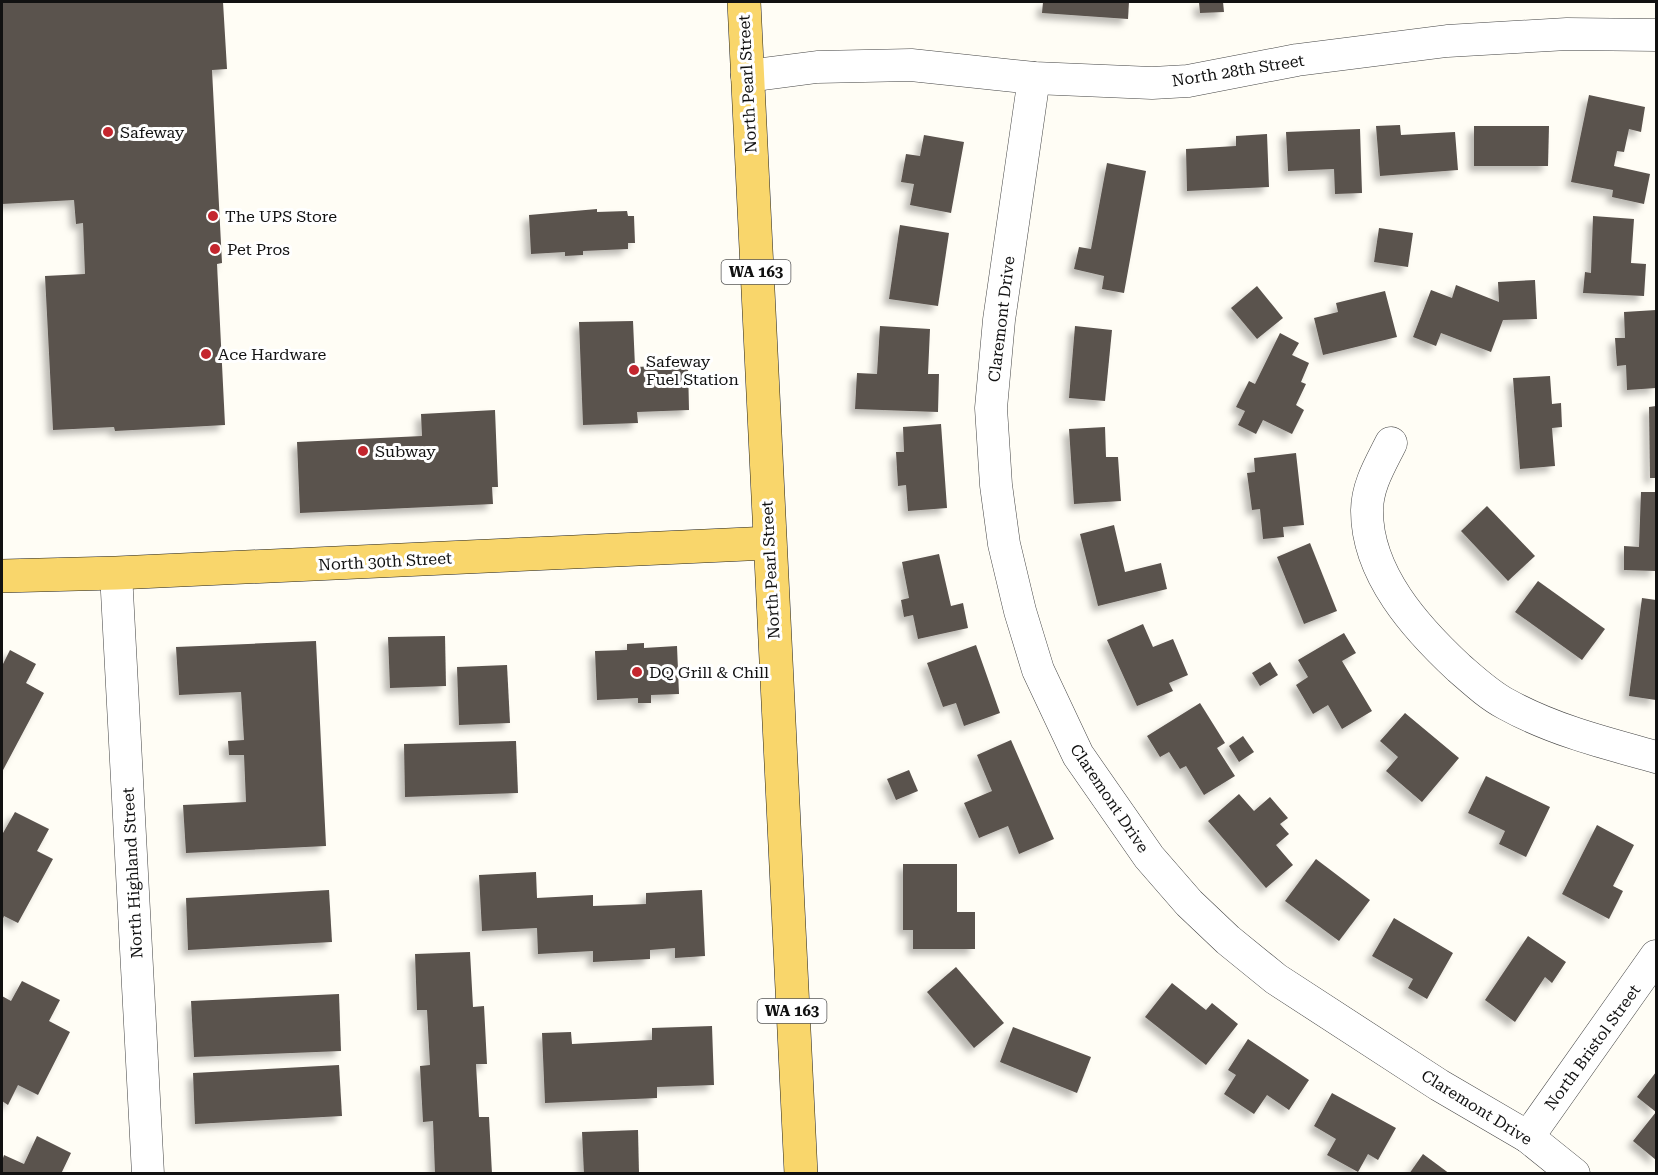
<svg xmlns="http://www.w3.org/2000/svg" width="1658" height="1175" viewBox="0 0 1658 1175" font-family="'Roboto Serif',serif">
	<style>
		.building { fill: #5a524d; filter: url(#shadow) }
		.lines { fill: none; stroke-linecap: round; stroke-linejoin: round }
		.minor-casing { stroke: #444; stroke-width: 33 }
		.major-casing { stroke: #222; stroke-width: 34 }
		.minor { stroke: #fff; stroke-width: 32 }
		.major { stroke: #f9d66b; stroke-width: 33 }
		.poi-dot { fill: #c4262e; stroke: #fff; stroke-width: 2 }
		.labels { text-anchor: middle; stroke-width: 6; stroke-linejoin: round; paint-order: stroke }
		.shield { fill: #fff; stroke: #585858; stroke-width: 1.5 }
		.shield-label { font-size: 15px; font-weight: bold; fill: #111 }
		.street-label { font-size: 16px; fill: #111; stroke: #fff }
		.poi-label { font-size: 16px; fill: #111; stroke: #fff; text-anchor: start }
	</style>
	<defs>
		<filter id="shadow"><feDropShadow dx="-5.5" dy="5.5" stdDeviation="3" flood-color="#0004"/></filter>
	</defs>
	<rect width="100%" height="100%" fill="#fffdf5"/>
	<g class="building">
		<polygon points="2,2 223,2 227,69 212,70 222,263 217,264 225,425 115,431 114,427 53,430 45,276 85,274 83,223 76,224 74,200 2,204"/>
		<polygon points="1043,2 1129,2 1128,19 1042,13"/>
		<polygon points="1199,2 1223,2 1224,12 1200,13"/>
		<polygon points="1589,95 1645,107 1641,132 1629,129 1624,152 1617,151 1614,166 1650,174 1644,204 1612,197 1613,190 1571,182"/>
		<polygon points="1400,125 1401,135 1455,132 1458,170 1380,176 1376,126"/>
		<polygon points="1474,126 1549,126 1548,166 1474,166"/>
		<polygon points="1360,129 1362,193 1335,194 1334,169 1288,171 1286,132"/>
		<polygon points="1267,134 1269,187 1187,191 1186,149 1236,146 1236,136"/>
		<polygon points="924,135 964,142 951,213 910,205 914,184 901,182 906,154 920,156"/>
		<polygon points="1107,163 1146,171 1124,293 1102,289 1104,276 1074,269 1079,247 1091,249"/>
		<polygon points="597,209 597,212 627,211 628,216 634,216 635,243 628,243 628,249 583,251 583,255 565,256 565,252 531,254 529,215"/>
		<polygon points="1593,216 1634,219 1631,263 1646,264 1644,296 1583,293 1585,272 1591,273"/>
		<polygon points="900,225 949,233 938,306 889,299"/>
		<polygon points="1379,228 1413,233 1408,267 1374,262"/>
		<polygon points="1535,280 1537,319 1503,320 1491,352 1441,333 1436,346 1413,337 1431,290 1452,298 1456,285 1499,302 1498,282"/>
		<polygon points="1257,286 1283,318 1257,339 1231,308"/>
		<polygon points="1385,291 1397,337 1323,355 1314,318 1338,312 1336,303"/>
		<polygon points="1656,310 1656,388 1627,390 1626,365 1617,366 1615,338 1625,338 1624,312"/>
		<polygon points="633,321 635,367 688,365 689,410 637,412 638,423 583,425 579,322"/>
		<polygon points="880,326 930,329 928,374 939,374 938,412 855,409 857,373 877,374"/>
		<polygon points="1075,326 1112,330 1105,401 1069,398"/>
		<polygon points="1280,333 1299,343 1292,355 1309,363 1301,382 1306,384 1296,405 1304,410 1292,434 1263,420 1256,434 1238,425 1245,411 1236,407 1249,381 1255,384"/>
		<polygon points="1550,376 1552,404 1561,403 1562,427 1552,428 1555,466 1520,469 1513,378"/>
		<polygon points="1656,406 1656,478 1650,478 1649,407"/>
		<polygon points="495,410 498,487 492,487 493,504 300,513 297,442 422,436 421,414"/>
		<polygon points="941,424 947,508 908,511 906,485 898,486 896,452 904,452 903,427"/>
		<polygon points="1105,427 1106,457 1118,457 1121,501 1074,504 1069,429"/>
		<polygon points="1296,453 1304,525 1283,527 1284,537 1263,539 1260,509 1252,510 1247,473 1255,472 1254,458"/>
		<polygon points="1641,492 1656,492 1656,571 1624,570 1624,546 1639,547"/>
		<polygon points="1487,506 1535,556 1508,581 1461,531"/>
		<polygon points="1114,525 1125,572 1161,563 1167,589 1098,606 1080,534"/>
		<polygon points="1310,543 1337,611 1304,624 1277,557"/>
		<polygon points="939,554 951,606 963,603 968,628 918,639 913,615 904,617 901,600 909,598 902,562"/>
		<polygon points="1538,581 1605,629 1582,660 1515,612"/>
		<polygon points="1642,598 1656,600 1656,700 1629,696"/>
		<polygon points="1143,624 1153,647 1173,639 1188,675 1169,683 1173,691 1137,706 1107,640"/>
		<polygon points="1344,633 1356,653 1342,661 1372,711 1342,729 1328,705 1313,714 1296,685 1308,677 1298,660"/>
		<polygon points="445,636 446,686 390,688 388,637"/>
		<polygon points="316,641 326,846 186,853 183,805 246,802 244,755 229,755 228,741 244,740 241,692 179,695 176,647"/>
		<polygon points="644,643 644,648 677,646 679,694 651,695 651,703 638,703 638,698 597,700 595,651 627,650 627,644"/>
		<polygon points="976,645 1000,713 964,726 956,703 943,707 927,663"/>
		<polygon points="10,650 36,664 26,683 44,693 2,772 2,666"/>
		<polygon points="1270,662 1278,675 1260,686 1252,673"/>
		<polygon points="507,665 510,723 459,725 457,667"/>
		<polygon points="1200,703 1225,743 1217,748 1235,776 1204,795 1186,766 1180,769 1169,752 1160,757 1147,736"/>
		<polygon points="1405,713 1459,758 1422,802 1386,771 1398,757 1380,741"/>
		<polygon points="1243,736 1254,752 1239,762 1229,746"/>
		<polygon points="1011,740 1054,839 1019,854 1008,826 979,838 964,803 992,791 977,755"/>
		<polygon points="516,741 518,793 405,797 404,744"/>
		<polygon points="909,770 918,791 896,800 887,779"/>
		<polygon points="1486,776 1550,807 1526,857 1499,844 1505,831 1468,813"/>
		<polygon points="1239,794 1254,811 1270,797 1288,818 1280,824 1289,834 1276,845 1293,865 1266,888 1208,821"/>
		<polygon points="15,812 49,829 37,851 53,859 18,923 4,916 2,921 2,832 3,833"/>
		<polygon points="1597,825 1634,845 1613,886 1623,891 1609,919 1562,894"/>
		<polygon points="1316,859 1370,900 1339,941 1285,901"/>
		<polygon points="903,864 957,864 957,912 975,912 975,949 913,949 913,930 903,930"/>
		<polygon points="536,872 537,898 593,895 593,906 646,904 646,893 702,890 705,956 675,958 675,948 650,950 650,959 593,962 593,951 538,954 537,928 482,931 479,875"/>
		<polygon points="329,890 332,942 188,950 186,898"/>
		<polygon points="1394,918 1453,953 1427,999 1408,988 1413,979 1372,956"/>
		<polygon points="1528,936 1566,962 1552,983 1545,977 1515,1022 1485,1000"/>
		<polygon points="470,952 473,1007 484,1006 487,1064 476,1064 479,1117 489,1117 492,1174 435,1174 433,1121 423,1122 420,1066 430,1065 427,1010 417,1010 415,954"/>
		<polygon points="956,967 1004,1023 974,1048 927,992"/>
		<polygon points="22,981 60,1000 49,1021 70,1032 38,1095 18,1085 8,1105 2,1101 2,996 11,1001"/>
		<polygon points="1172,983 1206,1010 1212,1003 1238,1024 1206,1065 1145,1017"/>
		<polygon points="339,994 341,1051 194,1057 191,1001"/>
		<polygon points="712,1026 714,1085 657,1087 657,1098 545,1103 542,1033 571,1032 572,1044 652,1040 652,1028"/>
		<polygon points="1013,1027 1091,1057 1077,1093 1000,1062"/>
		<polygon points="1248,1039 1309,1080 1289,1110 1267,1095 1254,1114 1224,1094 1236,1075 1228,1070"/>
		<polygon points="339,1065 342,1116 195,1124 193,1073"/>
		<polygon points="1656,1072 1656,1160 1633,1141 1656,1112 1637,1097"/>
		<polygon points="1332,1093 1396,1128 1378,1160 1368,1154 1358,1172 1327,1155 1336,1139 1314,1126"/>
		<polygon points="638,1130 639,1174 584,1174 582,1132"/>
		<polygon points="37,1136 71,1153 61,1174 2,1174 2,1161 4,1155 24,1164"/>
		<polygon points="1423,1154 1450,1174 1409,1174"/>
	</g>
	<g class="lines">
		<defs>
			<g id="minor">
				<polyline points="747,76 817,67 911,65 1034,78 1152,83 1188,81 1297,60 1447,41 1567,34 1656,35"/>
				<polyline points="1034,78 999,320 991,408 996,485 1004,544 1020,611 1038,670 1078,755 1149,857 1189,903 1228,940 1276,979 1439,1085 1528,1137 1574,1174"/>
				<path d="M1391,443C1380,465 1367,486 1367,511C1367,574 1416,628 1459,668C1474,681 1489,695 1506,704C1553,730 1605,743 1656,757"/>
				<polyline points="116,573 148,1174"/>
				<polyline points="1528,1137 1656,956"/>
			</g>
			<g id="major">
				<polyline points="744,2 801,1174"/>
				<polyline points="2,576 116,573 769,543"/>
			</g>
		</defs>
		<use href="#minor" class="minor-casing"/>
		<use href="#major" class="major-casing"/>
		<use href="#minor" class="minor"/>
		<use href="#major" class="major"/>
	</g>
	<g class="poi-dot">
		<circle cx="108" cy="132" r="6"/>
		<circle cx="213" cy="216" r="6"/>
		<circle cx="215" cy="249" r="6"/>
		<circle cx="206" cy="354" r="6"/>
		<circle cx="634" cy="370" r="6"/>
		<circle cx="363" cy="451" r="6"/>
		<circle cx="637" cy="672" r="6"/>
	</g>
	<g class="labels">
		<g class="shield">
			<rect x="721.5" y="260" width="69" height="24" rx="4.5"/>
			<rect x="757.5" y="999" width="69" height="24" rx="4.5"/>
		</g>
		<g class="shield-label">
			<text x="756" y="277">WA 163</text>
			<text x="792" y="1016">WA 163</text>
		</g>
		<g class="street-label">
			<text transform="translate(1238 70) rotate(-9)" y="6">North 28th Street</text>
			<text transform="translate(747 84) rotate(-93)" y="6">North Pearl Street</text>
			<text transform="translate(1001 319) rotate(-83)" y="6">Claremont Drive</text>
			<text transform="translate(385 561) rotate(-3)" y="6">North 30th Street</text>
			<text transform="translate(770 570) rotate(-93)" y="6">North Pearl Street</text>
			<text transform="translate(1110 798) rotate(56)" y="6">Claremont Drive</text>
			<text transform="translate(132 873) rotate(-93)" y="6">North Highland Street</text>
			<text transform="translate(1592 1047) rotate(-54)" y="6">North Bristol Street</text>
			<text transform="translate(1477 1107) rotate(32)" y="6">Claremont Drive</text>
		</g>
		<g class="poi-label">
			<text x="120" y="138">Safeway</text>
			<text x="225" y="222">The UPS Store</text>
			<text x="227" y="255">Pet Pros</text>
			<text x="218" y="360">Ace Hardware</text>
			<text x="646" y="367">Safeway<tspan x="646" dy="18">Fuel Station</tspan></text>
			<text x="375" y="457">Subway</text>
			<text x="649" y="678">DQ Grill &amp; Chill</text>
		</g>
	</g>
	<rect width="1658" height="1175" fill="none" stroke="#111111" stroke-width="6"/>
</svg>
